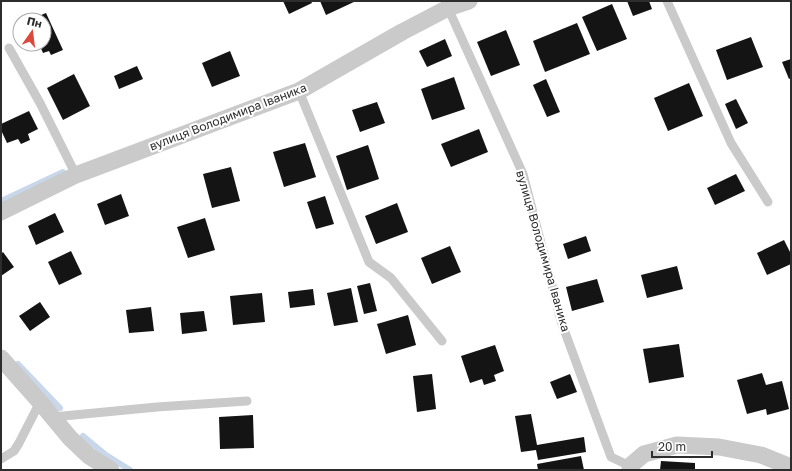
<svg xmlns="http://www.w3.org/2000/svg" width="792" height="471" viewBox="0 0 792 471" font-family="'Golos Text',sans-serif">
	<style>
		.lines { fill: none; stroke-linecap: round; stroke-linejoin: round }
		.stream { stroke: #c8d7e9; stroke-width: 6 }
		.building { fill: #141414 }
		.service { stroke: #cacaca; stroke-width: 9 }
		.minor { stroke: #cacaca; stroke-width: 17 }
		.labels { text-anchor: middle; stroke-width: 4; stroke-linejoin: round; paint-order: stroke }
		.street-label { font-size: 12px; fill: #2d2d2d; stroke: #fff }
	</style>
	<rect width="100%" height="100%" fill="#fff"/>
	<g class="lines">
		<g class="stream">
			<polyline points="1,201 63,172"/>
			<polyline points="18,364 60,408"/>
			<polyline points="83,436 106,455 130,470"/>
		</g>
	</g>
	<g class="building">
		<polygon points="283,1 311,1 312,3 289,14"/>
		<polygon points="320,1 356,1 326,15"/>
		<polygon points="627,1 649,1 652,9 633,16"/>
		<polygon points="612,4 627,39 597,51 582,17"/>
		<polygon points="46,13 63,50 51,55 49,51 43,53 39,44 44,44 44,20 29,20"/>
		<polygon points="577,23 590,54 545,72 533,41"/>
		<polygon points="506,30 520,65 491,76 477,42"/>
		<polygon points="751,37 763,67 727,80 716,50"/>
		<polygon points="445,39 452,56 427,67 419,51"/>
		<polygon points="230,51 240,76 212,87 202,63"/>
		<polygon points="791,59 791,78 789,79 782,62"/>
		<polygon points="137,66 143,79 119,89 114,76"/>
		<polygon points="74,74 90,106 63,120 47,88"/>
		<polygon points="454,77 465,109 432,120 421,89"/>
		<polygon points="546,79 560,112 547,117 533,85"/>
		<polygon points="689,83 703,116 668,131 654,98"/>
		<polygon points="736,99 748,123 736,129 725,104"/>
		<polygon points="377,102 385,123 360,132 352,110"/>
		<polygon points="29,111 38,129 28,134 30,140 21,144 18,139 7,143 1,130 1,124"/>
		<polygon points="479,129 488,152 451,167 441,144"/>
		<polygon points="305,143 316,177 284,187 273,152"/>
		<polygon points="368,145 379,179 347,190 336,156"/>
		<polygon points="231,167 240,201 212,208 203,174"/>
		<polygon points="736,174 745,191 715,205 707,188"/>
		<polygon points="121,194 129,216 105,225 97,204"/>
		<polygon points="325,196 334,224 316,229 307,202"/>
		<polygon points="397,203 408,232 376,244 365,216"/>
		<polygon points="55,213 64,232 36,245 28,226"/>
		<polygon points="205,218 215,250 188,258 177,227"/>
		<polygon points="586,236 591,251 568,259 563,244"/>
		<polygon points="784,240 791,254 791,264 767,275 757,253"/>
		<polygon points="450,246 461,272 432,284 421,258"/>
		<polygon points="71,251 82,274 59,285 48,262"/>
		<polygon points="3,252 14,267 1,276 1,254"/>
		<polygon points="677,266 683,289 647,298 641,275"/>
		<polygon points="597,279 604,302 572,311 566,287"/>
		<polygon points="370,283 377,311 364,314 357,286"/>
		<polygon points="351,288 358,322 334,326 327,293"/>
		<polygon points="313,289 315,305 290,308 288,292"/>
		<polygon points="262,293 265,322 233,325 230,296"/>
		<polygon points="40,302 50,317 30,331 19,316"/>
		<polygon points="151,307 154,331 129,333 126,310"/>
		<polygon points="204,311 207,331 182,334 180,313"/>
		<polygon points="408,315 416,345 386,354 377,324"/>
		<polygon points="679,344 684,377 649,383 643,349"/>
		<polygon points="495,345 504,371 494,375 496,381 484,385 482,379 470,383 461,356"/>
		<polygon points="762,373 766,385 782,381 789,409 767,415 766,409 747,414 737,380"/>
		<polygon points="432,374 436,409 417,412 413,376"/>
		<polygon points="570,374 577,392 557,399 550,382"/>
		<polygon points="531,414 537,445 584,437 586,452 538,460 536,450 521,452 515,416"/>
		<polygon points="253,415 254,448 220,449 219,417"/>
		<polygon points="581,456 584,470 538,470 537,464"/>
		<polygon points="661,461 695,463 695,470 660,470"/>
	</g>
	<g class="lines">
		<g class="service">
			<polyline points="667,1 731,143 768,202"/>
			<polyline points="448,8 523,174 562,324 611,457 630,466"/>
			<polyline points="9,48 40,103 76,175"/>
			<polyline points="299,91 369,262 391,278 442,341"/>
			<polyline points="53,417 157,407 247,401"/>
			<polyline points="1,459 14,451 19,443 40,402"/>
		</g>
		<g class="minor">
			<polyline points="1,212 76,175 299,91 402,32 448,8 469,1"/>
			<polyline points="1,358 40,402 70,438 89,456 111,470"/>
			<polyline points="630,470 630,466 644,454 677,445 719,447 761,455 791,467"/>
		</g>
	</g>
	<g class="labels">
		<g class="street-label">
			<text transform="translate(228 117) rotate(-21)" y="4">вулиця Володимира Іваника</text>
			<text transform="translate(543 251) rotate(74)" y="4">вулиця Володимира Іваника</text>
		</g>
	</g>
	<rect width="792" height="471" fill="none" stroke="#2d2d2d" stroke-width="4"/>
	<g transform="translate(32 32) rotate(14)"><circle r="19" fill="#ffffff" stroke="#ababab"/>
	<path d="M0-3L7 15L0 10L-7 15Z" fill="#da4939"/>
	<text y="-6" font-size="11" font-weight="bold" text-anchor="middle" fill="#2d2d2d">Пн</text>
	</g>
	<path d="M652 451v6h60v-6" fill="none" stroke="#2d2d2d" stroke-width="2"/>
	<text x="658" y="451" font-size="12" fill="#2d2d2d" stroke="#ffffff" stroke-width="3" paint-order="stroke">20 m</text>
</svg>
